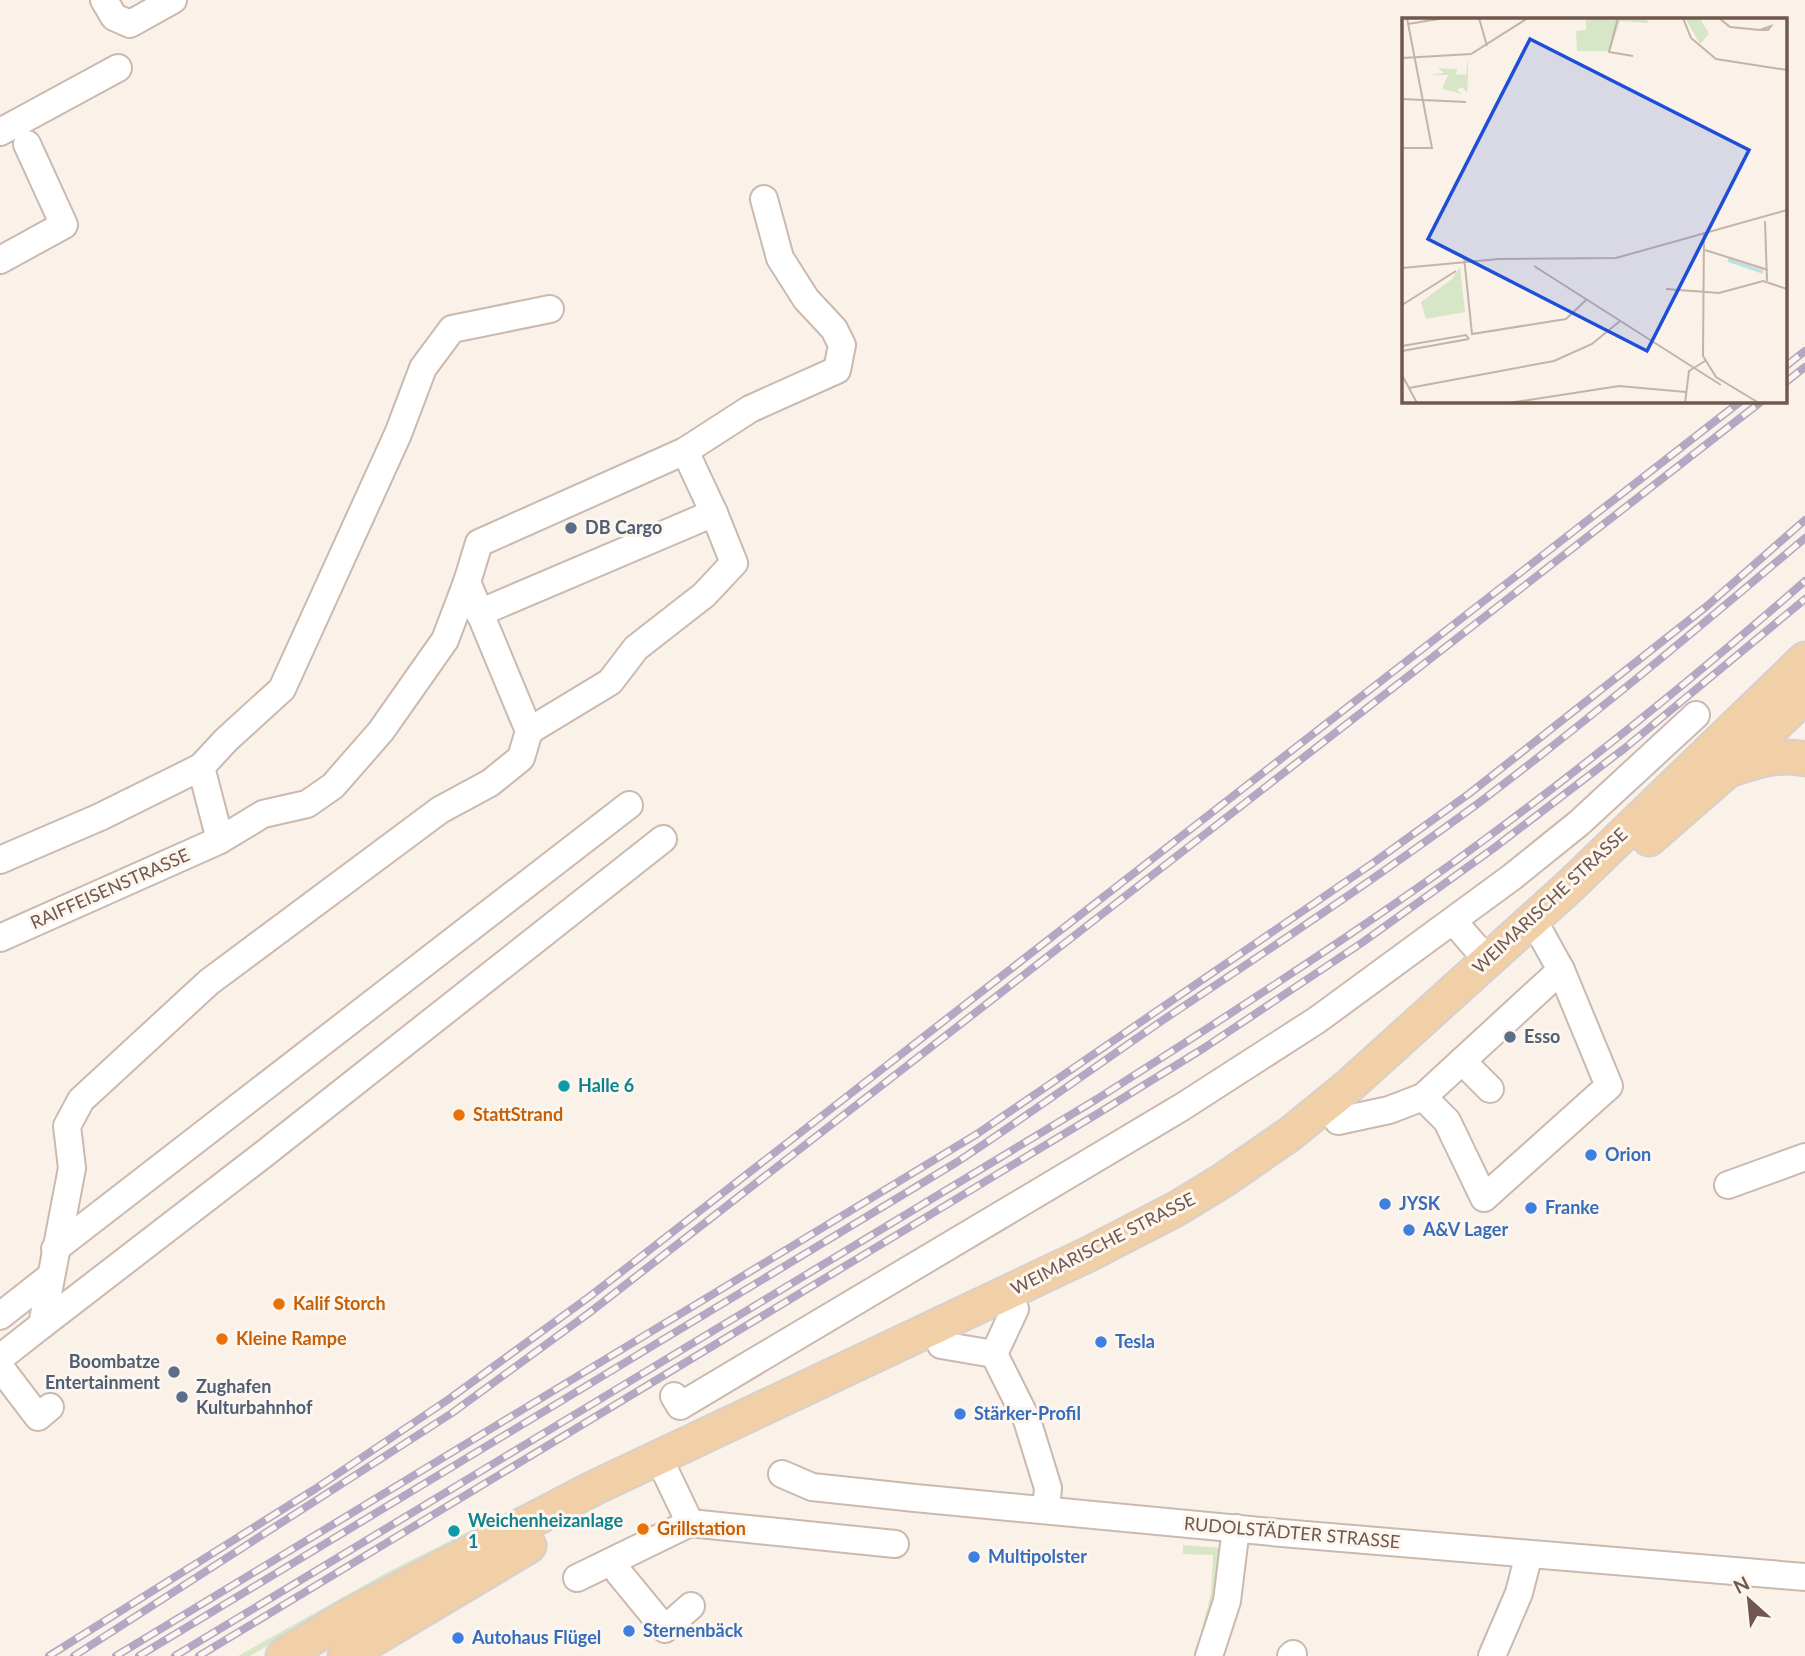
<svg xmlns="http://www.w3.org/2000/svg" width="1805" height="1656" viewBox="0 0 1805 1656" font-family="Lato,sans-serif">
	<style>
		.green { fill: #d7e6c7 }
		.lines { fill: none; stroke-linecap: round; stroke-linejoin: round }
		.minor-casing { stroke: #cbb9af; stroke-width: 30 }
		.major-casing { stroke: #d7d0cd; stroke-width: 37 }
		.minor { stroke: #fff; stroke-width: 26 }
		.major { stroke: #f1cfa7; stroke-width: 33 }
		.rail-casing { stroke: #b3a7c3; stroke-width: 8 }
		.rail { stroke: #fdf6ee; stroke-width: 5; stroke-dasharray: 16; stroke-linecap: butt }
		.service-dot { fill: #5c6f8a; stroke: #fdf6ee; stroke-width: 2.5 }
		.culture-dot { fill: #0f9aa8; stroke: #fdf6ee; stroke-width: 2.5 }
		.food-dot { fill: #e8710a; stroke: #fdf6ee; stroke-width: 2.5 }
		.shop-dot { fill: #3f7fe0; stroke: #fdf6ee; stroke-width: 2.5 }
		.labels { text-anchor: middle; stroke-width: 6; stroke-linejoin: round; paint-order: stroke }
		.service-label { font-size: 18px; font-weight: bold; fill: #4e5e75; stroke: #fdf6ee; text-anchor: start }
		.street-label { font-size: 18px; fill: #71584e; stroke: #fdf6ee }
		.culture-label { font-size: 18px; font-weight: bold; fill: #0d838f; stroke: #fdf6ee; text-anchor: start }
		.food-label { font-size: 18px; font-weight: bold; fill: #c56008; stroke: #fdf6ee; text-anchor: start }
		.shop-label { font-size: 18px; font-weight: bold; fill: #366cbe; stroke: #fdf6ee; text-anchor: start }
		.inset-river { fill: none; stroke: #bee0e2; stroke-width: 3.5 }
		.inset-road { fill: none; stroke: #c3b4aa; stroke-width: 2 }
		.view { fill: #1d4ed8; fill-opacity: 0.15; stroke: #1d4ed8; stroke-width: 3.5 }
		.inset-edge { fill: none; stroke: #71584e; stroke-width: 3.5 }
	</style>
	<rect width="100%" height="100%" fill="#faf1e8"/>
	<g class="green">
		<polygon points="545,1493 527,1505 314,1618 250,1656 238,1656 386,1573"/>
		<path d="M1183,1545L1220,1548C1222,1577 1215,1605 1204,1631L1201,1632L1211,1594L1213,1555L1183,1554Z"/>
	</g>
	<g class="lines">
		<defs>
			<g id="minor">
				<polyline points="104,0 114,17 130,24 173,0"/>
				<polyline points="0,132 118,68"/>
				<polyline points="0,260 64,225 27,144"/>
				<polyline points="479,613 714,513 685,451"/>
				<polyline points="529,731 610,682 636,648 704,595 734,563 714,513"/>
				<polyline points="201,767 226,740 282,689 398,434 423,368 452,329 550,309"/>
				<polyline points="0,860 100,817 201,767 220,840"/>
				<polyline points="1454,922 1487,960"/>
				<polyline points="0,938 220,840 263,814 307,804 333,786 381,731 445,640 467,582"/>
				<polyline points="1462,1061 1490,1089"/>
				<polyline points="1423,1097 1447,1121 1484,1198 1609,1086 1561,970"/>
				<polyline points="1338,1121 1389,1110 1423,1097 1561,970 1541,934"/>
				<polyline points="1728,1185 1805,1157"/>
				<polyline points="55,1249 629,805"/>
				<polyline points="1015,1309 994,1354 1027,1420 1048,1488 1046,1510"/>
				<polyline points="0,1316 51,1276"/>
				<polyline points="42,1325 264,1154 663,839"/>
				<polyline points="941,1345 994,1354"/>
				<polyline points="0,1358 42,1325 72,1168 67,1126 81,1100 209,982 440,810 490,783 521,758 529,731 467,582 479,543 685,451 750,409 837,370 842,345 834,329 806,299 780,258 764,199"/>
				<polyline points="0,1367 38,1417 50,1407"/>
				<polyline points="674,1396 680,1406 1182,1107 1317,1020 1512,877 1579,823 1696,715"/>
				<polyline points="666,1473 690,1523"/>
				<polyline points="782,1474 812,1487 915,1498 1282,1533 1805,1577"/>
				<polyline points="613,1561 619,1573 665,1629 691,1606"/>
				<polyline points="577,1578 690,1523 895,1544"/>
				<polyline points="1209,1656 1227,1601 1236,1528"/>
				<polyline points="1291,1656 1293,1654"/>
				<polyline points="1492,1656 1519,1593 1529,1554"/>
			</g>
			<g id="major">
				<path d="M1732,769C1756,761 1779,753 1805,759"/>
				<polyline points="1649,839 1727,771 1805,696"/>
				<polyline points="283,1656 345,1618 594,1488 1087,1255 1176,1209 1222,1181 1290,1134 1350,1085 1570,886 1805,659"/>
				<polyline points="345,1656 529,1546"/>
			</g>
		</defs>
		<use href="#minor" class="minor-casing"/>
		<use href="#major" class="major-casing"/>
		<use href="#minor" class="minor"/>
		<use href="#major" class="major"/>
		<defs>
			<g id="rail">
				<polyline points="1786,366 1805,351"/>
				<polyline points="1786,382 1805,367"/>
				<polyline points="49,1656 315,1489 449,1399 589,1297 1741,401"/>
				<polyline points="74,1656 452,1413 589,1313 1762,401"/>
				<polyline points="116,1656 977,1134 1373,863 1470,793 1707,606 1805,520"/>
				<path d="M139,1656L957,1162C1027,1116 1096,1066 1166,1018C1270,949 1375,879 1476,805C1589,720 1697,629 1805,538"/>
				<path d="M175,1656L1097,1099C1218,1022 1338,945 1454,862C1575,774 1692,680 1805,581"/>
				<polyline points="199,1656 1102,1111 1204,1048 1363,942 1494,848 1625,748 1805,599"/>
			</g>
		</defs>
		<use href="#rail" class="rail-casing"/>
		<use href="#rail" class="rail"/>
	</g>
	<g class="service-dot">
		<circle cx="571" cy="528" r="7"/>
		<circle cx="1510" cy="1037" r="7"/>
		<circle cx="174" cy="1372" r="7"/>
		<circle cx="182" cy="1397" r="7"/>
	</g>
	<g class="culture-dot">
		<circle cx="564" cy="1086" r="7"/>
		<circle cx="454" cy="1531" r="7"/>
	</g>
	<g class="food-dot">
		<circle cx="459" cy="1115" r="7"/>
		<circle cx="279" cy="1304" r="7"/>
		<circle cx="222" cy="1339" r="7"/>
		<circle cx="643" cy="1529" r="7"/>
	</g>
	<g class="shop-dot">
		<circle cx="1591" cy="1155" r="7"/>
		<circle cx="1385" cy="1204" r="7"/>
		<circle cx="1531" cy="1208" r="7"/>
		<circle cx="1409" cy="1230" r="7"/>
		<circle cx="1101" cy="1342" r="7"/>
		<circle cx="960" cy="1414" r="7"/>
		<circle cx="974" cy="1557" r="7"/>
		<circle cx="629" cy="1631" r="7"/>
		<circle cx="458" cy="1638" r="7"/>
	</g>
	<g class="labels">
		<g class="service-label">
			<text x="585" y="534">DB Cargo</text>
			<text x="1524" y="1043">Esso</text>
			<text x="160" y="1368" text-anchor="end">Boombatze<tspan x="160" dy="21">Entertainment</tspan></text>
			<text x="196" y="1393">Zughafen<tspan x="196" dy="21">Kulturbahnhof</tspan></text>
		</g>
		<g class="street-label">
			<text transform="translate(110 889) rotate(-24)" y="6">RAIFFEISENSTRASSE</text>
			<text transform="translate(1550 901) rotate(-43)" y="6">WEIMARISCHE STRASSE</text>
			<text transform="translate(1103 1244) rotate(-27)" y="6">WEIMARISCHE STRASSE</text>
			<text transform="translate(1292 1533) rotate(5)" y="6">RUDOLSTÄDTER STRASSE</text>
		</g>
		<g class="culture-label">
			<text x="578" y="1092">Halle 6</text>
			<text x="468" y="1527">Weichenheizanlage<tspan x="468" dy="21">1</tspan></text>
		</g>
		<g class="food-label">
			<text x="473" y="1121">StattStrand</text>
			<text x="293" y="1310">Kalif Storch</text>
			<text x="236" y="1345">Kleine Rampe</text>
			<text x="657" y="1535">Grillstation</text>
		</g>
		<g class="shop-label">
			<text x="1605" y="1161">Orion</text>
			<text x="1399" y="1210">JYSK</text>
			<text x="1545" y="1214">Franke</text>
			<text x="1423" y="1236">A&amp;V Lager</text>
			<text x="1115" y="1348">Tesla</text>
			<text x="974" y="1420">Stärker-Profil</text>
			<text x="988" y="1563">Multipolster</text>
			<text x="643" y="1637">Sternenbäck</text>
			<text x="472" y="1644">Autohaus Flügel</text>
		</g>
	</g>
	<g transform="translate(1402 18)">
		<rect width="385" height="385" fill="#faf1e8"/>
		<path d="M184,0H244L246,5L218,3L208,33H175L174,13L184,12ZM283,0H298L307,16L298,26ZM66,40V60L65,75L60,69L55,72L60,76L40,71L46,57H27L42,55L36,50L56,51L53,56L64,57ZM58,249L63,294L24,301L19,284L50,261Z" fill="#d7e6c7"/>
		<path class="inset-river" d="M326,242L361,254"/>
		<path class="inset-road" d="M77,0L85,28M216,0L207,34L231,38M281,0L289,20L314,41L385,52M317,0L328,9L358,12H366L369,8L358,12M6,6L43,0M0,40L69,36L126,0M0,81L64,84M0,130H30L5,0M363,203L365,263M302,214L301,338L314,359L357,385M303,232L366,252M62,239L70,316L164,301L184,282M132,248L319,367M0,250L97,241L214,240L385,192M264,271L317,275L361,263L385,271M0,287L54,253M0,328L64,317L67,321M0,333L67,321M0,357L15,385M7,370L152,343L190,326L218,303M107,385L217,368L284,374M283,385L287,353L303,343"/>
		<path class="view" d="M128,21L347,132L245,333L26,221Z"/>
		<rect width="385" height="385" class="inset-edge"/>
	</g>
	<g transform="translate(1749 1600) rotate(333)" stroke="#fdf6ee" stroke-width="5" paint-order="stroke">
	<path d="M0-5L12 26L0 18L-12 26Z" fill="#71584e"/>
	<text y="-10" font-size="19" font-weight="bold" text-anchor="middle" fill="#71584e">N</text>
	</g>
</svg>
